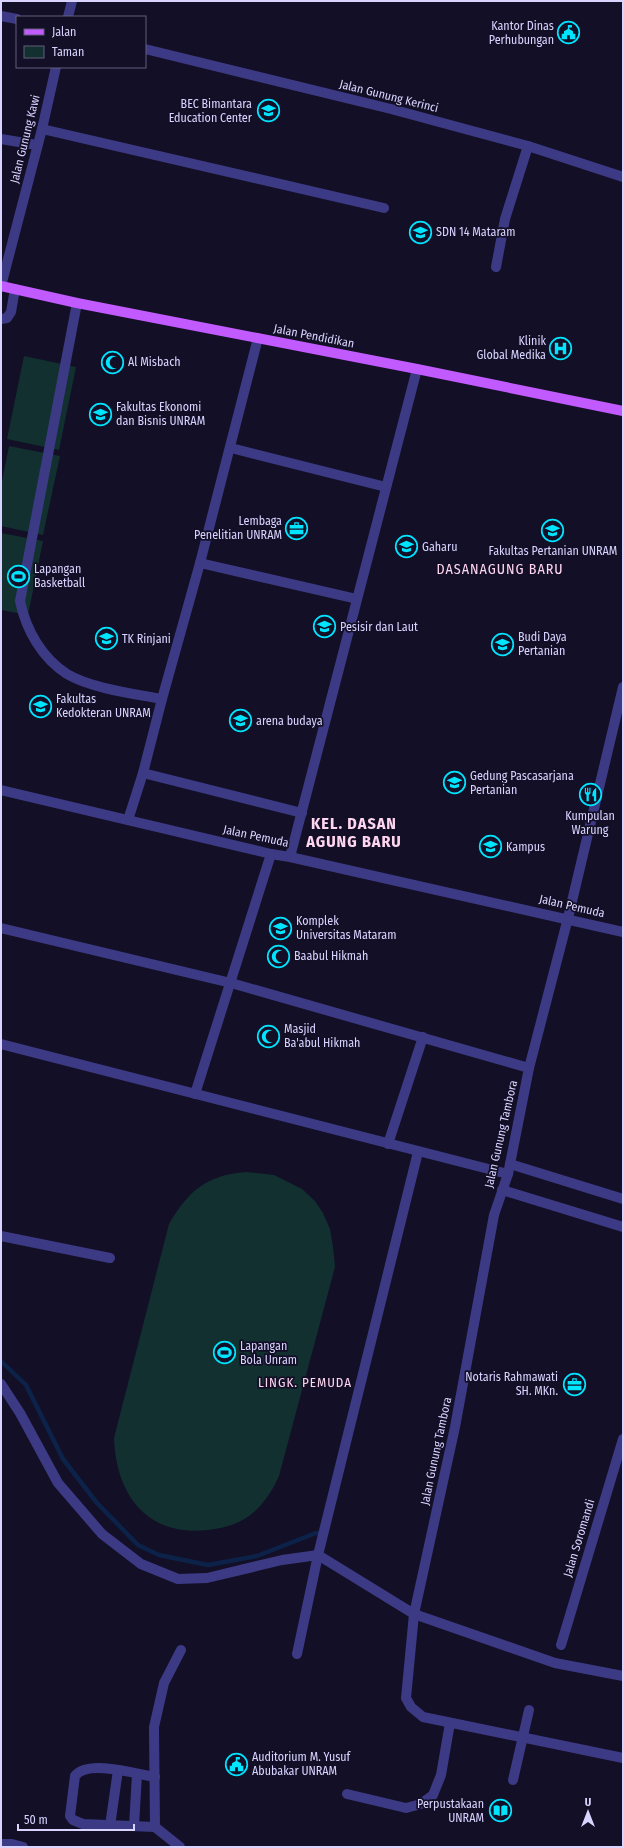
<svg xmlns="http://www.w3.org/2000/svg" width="624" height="1848" viewBox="0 0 624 1848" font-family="'Fira Sans Condensed',sans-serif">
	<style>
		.green { fill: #12302f }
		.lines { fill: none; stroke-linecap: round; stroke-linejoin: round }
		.stream { stroke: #0c2248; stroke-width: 4.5 }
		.minor { stroke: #3d3a85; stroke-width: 10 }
		.major { stroke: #c25bff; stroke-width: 10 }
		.labels { text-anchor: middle; stroke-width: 3.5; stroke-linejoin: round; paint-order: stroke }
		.poi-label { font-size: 12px; fill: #d9d4ff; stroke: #130f26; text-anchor: start }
		.street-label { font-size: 12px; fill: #d9d4ff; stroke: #130f26 }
		.neighbourhood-label { font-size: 13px; letter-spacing: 1px; fill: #ffd6f0; stroke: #130f26 }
		.quarter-label { font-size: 14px; letter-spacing: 1px; fill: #ffd6f0; stroke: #130f26 }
		.district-label { font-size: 16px; font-weight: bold; letter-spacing: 1px; fill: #ffd6f0; stroke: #130f26 }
	</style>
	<rect width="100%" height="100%" fill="#130f26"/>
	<g class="green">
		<polygon points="24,356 76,367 59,450 7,439"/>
		<polygon points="9,446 60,456 43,535 1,526 1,486"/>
		<polygon points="1,533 43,541 28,615 1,610"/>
		<path d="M246,1172L274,1175L302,1189L315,1201L323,1213L330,1229L333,1247L335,1267L279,1476C264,1509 245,1526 208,1530C147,1537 116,1495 114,1438L169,1224C188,1191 207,1175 246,1172Z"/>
	</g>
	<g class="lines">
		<polyline class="stream" points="1,1361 26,1385 63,1459 97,1503 138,1545 159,1555 208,1565 257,1556 316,1533 321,1534"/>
		<g class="minor">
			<polyline points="1,16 17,19"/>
			<polyline points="68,17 72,1"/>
			<polyline points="145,49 391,109 528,146 623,177"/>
			<polyline points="42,129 384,208"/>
			<polyline points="1,139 37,145"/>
			<polyline points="496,267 505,219 528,146"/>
			<polyline points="1,286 42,129 56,67"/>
			<path d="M77,303L20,601C26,630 42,658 67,674C90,688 135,694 162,699"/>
			<polyline points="1,319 7,318 11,312 15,289"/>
			<polyline points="231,448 386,487"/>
			<polyline points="200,563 357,599"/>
			<polyline points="623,687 568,918 529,1068 508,1174 494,1215 455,1427 414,1614 406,1698 411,1707 423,1717 623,1758"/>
			<polyline points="143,773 302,813"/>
			<polyline points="1,790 271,854 290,857 623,932"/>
			<polyline points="128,820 143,773 162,699 200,563 258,338"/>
			<polyline points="290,857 417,369"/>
			<polyline points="1,928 231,983 529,1068"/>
			<polyline points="1,1044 508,1174"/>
			<polyline points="195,1094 271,854"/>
			<polyline points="388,1144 423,1037"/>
			<polyline points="510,1164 623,1199"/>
			<polyline points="502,1190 623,1227"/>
			<polyline points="1,1236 110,1258"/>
			<polyline points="1,1384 20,1413 58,1483 102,1534 141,1564 178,1579 207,1578 282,1560 318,1555 414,1614 555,1663 623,1676"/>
			<polyline points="561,1645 623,1439"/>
			<polyline points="297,1654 318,1555 418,1152"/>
			<path d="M155,1777C137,1774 87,1759 75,1776L70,1816L73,1820L83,1824L155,1827"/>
			<polyline points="513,1780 529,1710"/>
			<polyline points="347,1794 406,1808 421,1804 433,1795 441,1775 450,1723"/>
			<polyline points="110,1826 118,1770"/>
			<polyline points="134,1826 137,1774"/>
			<polyline points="1,1844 12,1844 23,1847"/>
			<polyline points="180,1847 155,1827 154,1727 164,1683 181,1650"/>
		</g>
		<polyline class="major" points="1,286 77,303 417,369 623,411"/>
	</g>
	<defs>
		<symbol id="civic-ring" viewBox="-11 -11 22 22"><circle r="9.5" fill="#130f26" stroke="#00e5ff" stroke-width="1.5"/><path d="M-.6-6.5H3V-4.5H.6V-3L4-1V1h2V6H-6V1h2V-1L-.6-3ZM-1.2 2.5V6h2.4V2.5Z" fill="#00e5ff"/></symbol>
		<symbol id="school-ring" viewBox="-11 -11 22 22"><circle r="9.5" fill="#130f26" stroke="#00e5ff" stroke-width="1.5"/><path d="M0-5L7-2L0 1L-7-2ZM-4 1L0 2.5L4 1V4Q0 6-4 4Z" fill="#00e5ff"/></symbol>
		<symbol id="hospital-ring" viewBox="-11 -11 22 22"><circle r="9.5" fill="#130f26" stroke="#00e5ff" stroke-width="1.5"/><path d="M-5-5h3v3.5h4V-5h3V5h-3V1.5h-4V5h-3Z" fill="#00e5ff"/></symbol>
		<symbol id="mosque-ring" viewBox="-11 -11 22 22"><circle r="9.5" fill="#130f26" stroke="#00e5ff" stroke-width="1.5"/><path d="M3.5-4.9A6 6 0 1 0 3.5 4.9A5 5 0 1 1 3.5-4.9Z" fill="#00e5ff"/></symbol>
		<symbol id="university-ring" viewBox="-11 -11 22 22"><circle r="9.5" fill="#130f26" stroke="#00e5ff" stroke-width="1.5"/><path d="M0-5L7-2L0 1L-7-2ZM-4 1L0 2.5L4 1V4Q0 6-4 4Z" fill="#00e5ff"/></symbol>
		<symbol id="office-ring" viewBox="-11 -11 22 22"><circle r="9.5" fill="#130f26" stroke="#00e5ff" stroke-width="1.5"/><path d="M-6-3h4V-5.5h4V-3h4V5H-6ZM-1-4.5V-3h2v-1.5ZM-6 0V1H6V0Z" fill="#00e5ff"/></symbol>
		<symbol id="stadium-ring" viewBox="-11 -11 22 22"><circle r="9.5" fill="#130f26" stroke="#00e5ff" stroke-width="1.5"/><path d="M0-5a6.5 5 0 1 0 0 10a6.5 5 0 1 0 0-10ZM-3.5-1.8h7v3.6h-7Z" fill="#00e5ff"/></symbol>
		<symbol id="restaurant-ring" viewBox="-11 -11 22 22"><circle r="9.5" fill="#130f26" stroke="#00e5ff" stroke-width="1.5"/><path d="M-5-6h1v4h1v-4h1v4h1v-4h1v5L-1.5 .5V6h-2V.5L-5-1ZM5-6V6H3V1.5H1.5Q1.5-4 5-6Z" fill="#00e5ff"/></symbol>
		<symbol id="library-ring" viewBox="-11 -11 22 22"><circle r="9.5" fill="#130f26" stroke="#00e5ff" stroke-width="1.5"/><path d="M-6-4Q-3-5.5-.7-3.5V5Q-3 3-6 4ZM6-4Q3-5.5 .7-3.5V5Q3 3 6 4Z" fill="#00e5ff"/></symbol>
	</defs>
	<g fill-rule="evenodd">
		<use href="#civic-ring" x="556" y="20" width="25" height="25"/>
		<use href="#school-ring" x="256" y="98" width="25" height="25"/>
		<use href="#school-ring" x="408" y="220" width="25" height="25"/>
		<use href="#hospital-ring" x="548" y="336" width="25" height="25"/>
		<use href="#mosque-ring" x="100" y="350" width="25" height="25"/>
		<use href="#university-ring" x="88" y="402" width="25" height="25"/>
		<use href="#office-ring" x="284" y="516" width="25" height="25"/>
		<use href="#university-ring" x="540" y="518" width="25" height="25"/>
		<use href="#university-ring" x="394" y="534" width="25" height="25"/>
		<use href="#stadium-ring" x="6" y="564" width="25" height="25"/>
		<use href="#university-ring" x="312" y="614" width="25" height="25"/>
		<use href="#school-ring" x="94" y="626" width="25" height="25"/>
		<use href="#university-ring" x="490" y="632" width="25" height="25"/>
		<use href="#university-ring" x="28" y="694" width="25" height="25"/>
		<use href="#university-ring" x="228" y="708" width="25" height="25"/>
		<use href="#university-ring" x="442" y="770" width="25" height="25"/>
		<use href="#restaurant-ring" x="578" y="782" width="25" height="25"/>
		<use href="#university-ring" x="478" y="834" width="25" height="25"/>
		<use href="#university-ring" x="268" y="916" width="25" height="25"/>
		<use href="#mosque-ring" x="266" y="944" width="25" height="25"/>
		<use href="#mosque-ring" x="256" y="1024" width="25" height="25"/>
		<use href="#stadium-ring" x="212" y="1340" width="25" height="25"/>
		<use href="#office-ring" x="562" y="1372" width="25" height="25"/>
		<use href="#civic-ring" x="224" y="1752" width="25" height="25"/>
		<use href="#library-ring" x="488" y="1798" width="25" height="25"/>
	</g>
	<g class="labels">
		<g class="poi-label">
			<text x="554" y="30" text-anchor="end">Kantor Dinas<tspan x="554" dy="14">Perhubungan</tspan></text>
			<text x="252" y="108" text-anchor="end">BEC Bimantara<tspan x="252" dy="14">Education Center</tspan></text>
			<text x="436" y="236">SDN 14 Mataram</text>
			<text x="546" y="345" text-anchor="end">Klinik<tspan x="546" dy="14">Global Medika</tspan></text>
			<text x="128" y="366">Al Misbach</text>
			<text x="116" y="411">Fakultas Ekonomi<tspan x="116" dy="14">dan Bisnis UNRAM</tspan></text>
			<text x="282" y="525" text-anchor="end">Lembaga<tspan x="282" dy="14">Penelitian UNRAM</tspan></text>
			<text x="422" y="551">Gaharu</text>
			<text x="553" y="555" text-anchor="middle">Fakultas Pertanian UNRAM</text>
			<text x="34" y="573">Lapangan<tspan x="34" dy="14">Basketball</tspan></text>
			<text x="340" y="631">Pesisir dan Laut</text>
			<text x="518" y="641">Budi Daya<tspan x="518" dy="14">Pertanian</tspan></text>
			<text x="122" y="643">TK Rinjani</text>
			<text x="56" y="703">Fakultas<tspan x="56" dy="14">Kedokteran UNRAM</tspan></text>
			<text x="256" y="725">arena budaya</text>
			<text x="470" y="780">Gedung Pascasarjana<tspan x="470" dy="14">Pertanian</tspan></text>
			<text x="590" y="820" text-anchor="middle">Kumpulan<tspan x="590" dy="14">Warung</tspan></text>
			<text x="506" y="851">Kampus</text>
			<text x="296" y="925">Komplek<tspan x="296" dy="14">Universitas Mataram</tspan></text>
			<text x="294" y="960">Baabul Hikmah</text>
			<text x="284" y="1033">Masjid<tspan x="284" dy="14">Ba'abul Hikmah</tspan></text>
			<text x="240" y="1350">Lapangan<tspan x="240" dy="14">Bola Unram</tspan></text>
			<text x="558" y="1381" text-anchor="end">Notaris Rahmawati<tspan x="558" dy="14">SH. MKn.</tspan></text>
			<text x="252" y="1761">Auditorium M. Yusuf<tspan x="252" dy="14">Abubakar UNRAM</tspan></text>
			<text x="484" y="1808" text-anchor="end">Perpustakaan<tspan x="484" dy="14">UNRAM</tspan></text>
		</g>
		<g class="street-label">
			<text transform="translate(389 96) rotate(14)" y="4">Jalan Gunung Kerinci</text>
			<text transform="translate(25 139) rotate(-76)" y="4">Jalan Gunung Kawi</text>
			<text transform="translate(314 336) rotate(11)" y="4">Jalan Pendidikan</text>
			<text transform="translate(256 836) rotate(12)" y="4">Jalan Pemuda</text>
			<text transform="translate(572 906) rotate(13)" y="4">Jalan Pemuda</text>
			<text transform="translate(501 1134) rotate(-77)" y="4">Jalan Gunung Tambora</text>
			<text transform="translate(436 1451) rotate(-78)" y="4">Jalan Gunung Tambora</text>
			<text transform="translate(579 1538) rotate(-73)" y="4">Jalan Soromandi</text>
		</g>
		<g class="neighbourhood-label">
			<text x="305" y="1387">LINGK. PEMUDA</text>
		</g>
		<g class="quarter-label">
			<text x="500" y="574">DASANAGUNG BARU</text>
		</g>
		<g class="district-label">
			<text x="354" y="829">KEL. DASAN<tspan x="354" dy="18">AGUNG BARU</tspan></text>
		</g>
	</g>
	<rect width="624" height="1848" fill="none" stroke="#d9d4ff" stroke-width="4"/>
	<rect x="16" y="16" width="130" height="52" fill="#130f26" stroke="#625e7d"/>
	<rect x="24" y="29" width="20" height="6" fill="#c25bff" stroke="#625e7d"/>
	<text x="52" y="36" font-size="12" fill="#d9d4ff">Jalan</text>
	<rect x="24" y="46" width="20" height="12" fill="#12302f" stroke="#625e7d"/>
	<text x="52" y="56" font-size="12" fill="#d9d4ff">Taman</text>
	<g transform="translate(588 1812)" stroke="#130f26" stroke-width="3" paint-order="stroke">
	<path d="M0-3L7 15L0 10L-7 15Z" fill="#d9d4ff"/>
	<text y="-6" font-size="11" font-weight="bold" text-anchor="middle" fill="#d9d4ff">U</text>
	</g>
	<path d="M18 1824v6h116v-6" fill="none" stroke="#d9d4ff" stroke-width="2"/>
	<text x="24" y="1824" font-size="12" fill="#d9d4ff" stroke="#130f26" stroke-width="3" paint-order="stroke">50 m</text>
</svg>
